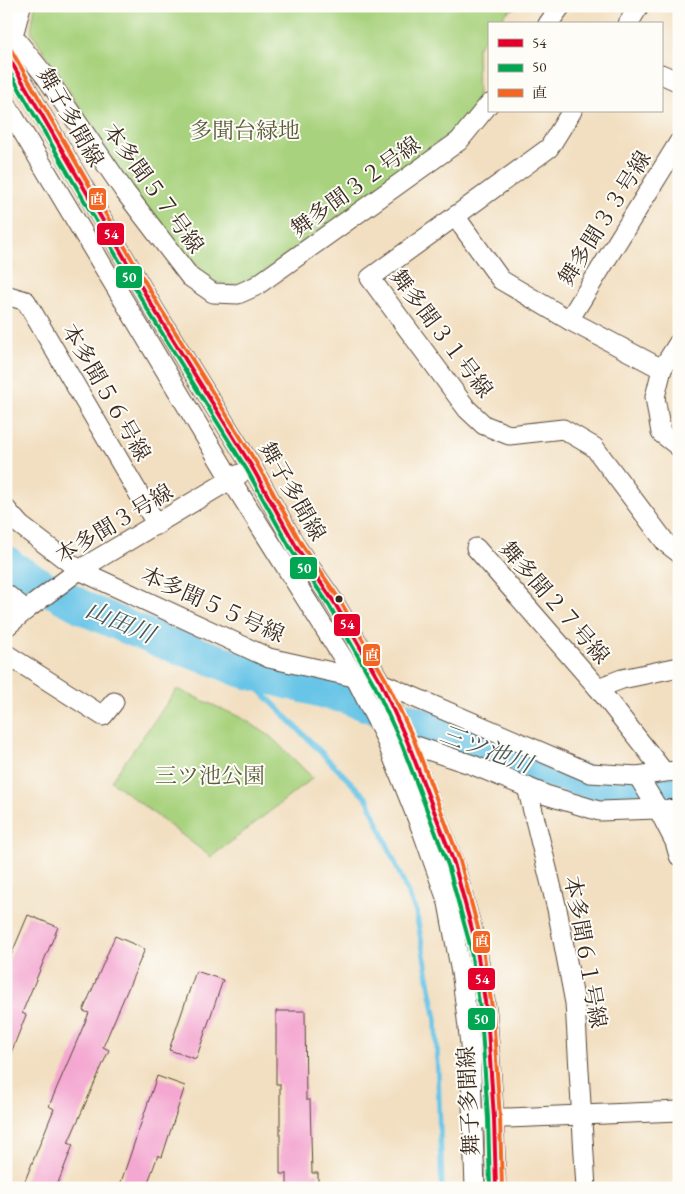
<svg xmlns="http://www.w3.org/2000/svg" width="685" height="1194" viewBox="0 0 685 1194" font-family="'EB Garamond','Noto Serif JP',serif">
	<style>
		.green { fill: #a8d27d; stroke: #727e4e }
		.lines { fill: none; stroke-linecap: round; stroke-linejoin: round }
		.stream { stroke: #69c5e7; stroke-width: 5.5 }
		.river { stroke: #69c5e7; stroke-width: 34 }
		.building { fill: #f4a8d1 }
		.minor-casing { stroke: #564536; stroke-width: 21 }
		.minor { stroke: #fff; stroke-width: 19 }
		.bus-1-casing { stroke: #fdfcf7; stroke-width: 8 }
		.bus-2-casing { stroke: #fdfcf7; stroke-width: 8 }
		.bus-3-casing { stroke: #fdfcf7; stroke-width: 8 }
		.bus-1 { stroke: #e4002b; stroke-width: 4 }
		.bus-2 { stroke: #00a651; stroke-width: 4 }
		.bus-3 { stroke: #f26522; stroke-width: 4 }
		.bus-dot { fill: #3b2a1e; stroke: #fdfcf7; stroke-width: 2 }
		.labels { text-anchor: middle; stroke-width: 4; stroke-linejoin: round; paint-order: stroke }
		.street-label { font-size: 22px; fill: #3b2a1e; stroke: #fdfcf7 }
		.park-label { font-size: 22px; fill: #5c5c3a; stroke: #fdfcf7 }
		.water-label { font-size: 24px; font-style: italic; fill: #49585a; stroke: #fdfcf7 }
		.line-badge { stroke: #fdfcf7; stroke-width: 2 }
		.badge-label { font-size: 14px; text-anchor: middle; font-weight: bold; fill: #fff }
	</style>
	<rect width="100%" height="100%" fill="#fdfcf7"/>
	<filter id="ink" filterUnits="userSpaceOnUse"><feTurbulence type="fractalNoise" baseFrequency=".02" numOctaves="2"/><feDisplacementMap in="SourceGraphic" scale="10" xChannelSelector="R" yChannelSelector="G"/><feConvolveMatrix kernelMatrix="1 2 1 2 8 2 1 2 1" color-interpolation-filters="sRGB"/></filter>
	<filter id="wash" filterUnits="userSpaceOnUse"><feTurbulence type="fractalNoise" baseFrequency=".0096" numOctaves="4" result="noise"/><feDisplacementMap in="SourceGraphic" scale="20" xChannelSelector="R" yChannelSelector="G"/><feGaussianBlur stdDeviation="1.12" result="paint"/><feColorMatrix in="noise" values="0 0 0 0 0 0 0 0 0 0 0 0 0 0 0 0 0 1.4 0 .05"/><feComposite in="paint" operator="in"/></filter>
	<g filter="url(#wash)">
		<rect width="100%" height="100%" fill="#f2dfc1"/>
		<g class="green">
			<polygon points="35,6 357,6 363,11 370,6 519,6 507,12 498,24 489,24 489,34 477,48 478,105 445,137 254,279 231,286 209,281 132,190 31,31"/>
			<polygon points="177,689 242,718 270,736 313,778 211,857 111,781"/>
		</g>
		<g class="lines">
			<polyline class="stream" points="240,670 368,800 416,912 436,1020 442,1188"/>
			<polyline class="river" points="6,562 11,567 43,586 92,612 160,641 216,660 240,670 346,697 470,742 525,764 625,793 679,793"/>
		</g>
		<g id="blocks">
			<g class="building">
				<polygon points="28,915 58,927 22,1013 26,1015 7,1063 6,967"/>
				<polygon points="115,936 145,949 103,1047 109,1050 68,1143 73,1145 56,1188 22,1188 54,1109 49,1106 89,1013 83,1011"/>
				<polygon points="196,971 223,980 196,1059 169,1050"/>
				<polygon points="276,1011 305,1011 306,1100 310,1100 312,1173 318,1173 318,1188 287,1188 287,1174 280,1174 280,1084 276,1084"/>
				<polygon points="157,1076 185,1086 162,1157 158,1155 146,1188 119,1188"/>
			</g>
		</g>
	</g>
	<g filter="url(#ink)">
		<use href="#blocks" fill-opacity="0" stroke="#564536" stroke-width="1"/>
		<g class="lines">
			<defs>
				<g id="minor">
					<polyline points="548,24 561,6"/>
					<polyline points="628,24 639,6"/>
					<polyline points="13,36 46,77 125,192 190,277 213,293 238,294 256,286 459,141 489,104"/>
					<polyline points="7,48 13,36 21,6"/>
					<polyline points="6,53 154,309 252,467 297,548 334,602 381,683 408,743 454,863 476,944 487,1014 494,1118 496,1188"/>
					<polyline points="661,74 679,82"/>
					<polyline points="6,104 231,480 355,677 384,735 423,833 448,903 462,978 470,1044 475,1188"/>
					<polyline points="572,111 549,148 370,278 467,409 484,425 509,435 563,429 594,447 666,543 679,553"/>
					<polyline points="455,216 501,280 569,320 662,369"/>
					<polyline points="6,295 26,301 157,525"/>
					<polyline points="569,320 679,142"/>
					<polyline points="679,342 662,369 655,397 661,433 679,447"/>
					<polyline points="6,509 20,525 79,570 269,658 381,683 590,773 638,776 664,772"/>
					<polyline points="476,548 598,688 664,772 679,771"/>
					<polyline points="6,594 26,610"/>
					<polyline points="6,627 26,610 79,570 240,474"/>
					<polyline points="6,654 103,716 114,702"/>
					<polyline points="598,688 622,679 679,667"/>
					<polyline points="401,741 473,765 546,795 599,811 658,809 675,842 679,856"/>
					<polyline points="638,776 658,809 679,810"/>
					<polyline points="527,787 557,909 575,1003 586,1188"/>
					<polyline points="481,1119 679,1111"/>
				</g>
			</defs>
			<use href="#minor" class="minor-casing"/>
			<use href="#minor" class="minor"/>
			<defs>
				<polyline id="bus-1" points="6,53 154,309 252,467 297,548 334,602 381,683 408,743 454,863 476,944 487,1014 494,1118 496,1188"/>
				<polyline id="bus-2" points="6,66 149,312 247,470 292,551 329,605 375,686 402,745 448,865 470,945 481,1015 488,1118 490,1188"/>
				<polyline id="bus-3" points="11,50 159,306 257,464 302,545 339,599 386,680 414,740 460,861 482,943 493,1014 500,1118 502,1188"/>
			</defs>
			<use href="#bus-1" class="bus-1-casing"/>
			<use href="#bus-2" class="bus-2-casing"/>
			<use href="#bus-3" class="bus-3-casing"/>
			<use href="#bus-1" class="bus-1"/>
			<use href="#bus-2" class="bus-2"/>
			<use href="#bus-3" class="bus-3"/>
		</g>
	</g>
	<circle class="bus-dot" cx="339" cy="599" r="4.5"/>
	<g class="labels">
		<g class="street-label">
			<text transform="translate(71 117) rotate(60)" y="8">舞子多聞線</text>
			<text transform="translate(355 186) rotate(-36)" y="8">舞多聞３２号線</text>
			<text transform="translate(154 188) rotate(54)" y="8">本多聞５７号線</text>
			<text transform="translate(604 218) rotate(-58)" y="8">舞多聞３３号線</text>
			<text transform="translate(442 333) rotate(53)" y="8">舞多聞３１号線</text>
			<text transform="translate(107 392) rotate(60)" y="8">本多聞５６号線</text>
			<text transform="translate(293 491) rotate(60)" y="8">舞子多聞線</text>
			<text transform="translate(114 523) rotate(-31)" y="8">本多聞３号線</text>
			<text transform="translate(555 602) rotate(49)" y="8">舞多聞２７号線</text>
			<text transform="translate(213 604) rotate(24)" y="8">本多聞５５号線</text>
			<text transform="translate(586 952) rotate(80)" y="8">本多聞６１号線</text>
			<text transform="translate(468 1101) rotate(-93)" y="8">舞子多聞線</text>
		</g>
		<g class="park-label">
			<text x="245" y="138">多聞台緑地</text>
			<text x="210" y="783">三ツ池公園</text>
		</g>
		<g class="water-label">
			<text transform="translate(120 622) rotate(23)" y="8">山田川</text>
			<text transform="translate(486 749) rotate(20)" y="8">三ツ池川</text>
		</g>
	</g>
	<g class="line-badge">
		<rect x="88" y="187" width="19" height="24" rx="5" fill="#f26522"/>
		<rect x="96" y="222" width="29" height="24" rx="5" fill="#e4002b"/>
		<rect x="115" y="265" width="28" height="24" rx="5" fill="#00a651"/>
		<rect x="289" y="556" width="29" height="24" rx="5" fill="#00a651"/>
		<rect x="333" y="613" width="28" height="24" rx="5" fill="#e4002b"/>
		<rect x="362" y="643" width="19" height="24" rx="5" fill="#f26522"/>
		<rect x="472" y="930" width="19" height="24" rx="5" fill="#f26522"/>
		<rect x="467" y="967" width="29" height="24" rx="5" fill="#e4002b"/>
		<rect x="467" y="1007" width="29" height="24" rx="5" fill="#00a651"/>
	</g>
	<g class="badge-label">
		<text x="97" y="204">直</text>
		<text x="111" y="239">54</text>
		<text x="129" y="282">50</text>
		<text x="304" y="573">50</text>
		<text x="347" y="629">54</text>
		<text x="372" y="660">直</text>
		<text x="482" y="946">直</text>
		<text x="482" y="984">54</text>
		<text x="481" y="1024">50</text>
	</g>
	<rect width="685" height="1194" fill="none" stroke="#fdfcf7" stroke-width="25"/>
	<rect x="488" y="22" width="175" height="90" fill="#fdfcf7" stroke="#afa8a0"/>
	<rect x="498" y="39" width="25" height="8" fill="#e4002b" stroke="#afa8a0"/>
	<text x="532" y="48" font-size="15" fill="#3b2a1e">54</text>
	<rect x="498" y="64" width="25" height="8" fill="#00a651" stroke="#afa8a0"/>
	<text x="532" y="72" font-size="15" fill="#3b2a1e">50</text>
	<rect x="498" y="89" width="25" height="8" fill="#f26522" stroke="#afa8a0"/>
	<text x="532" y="98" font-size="15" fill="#3b2a1e">直</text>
</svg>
